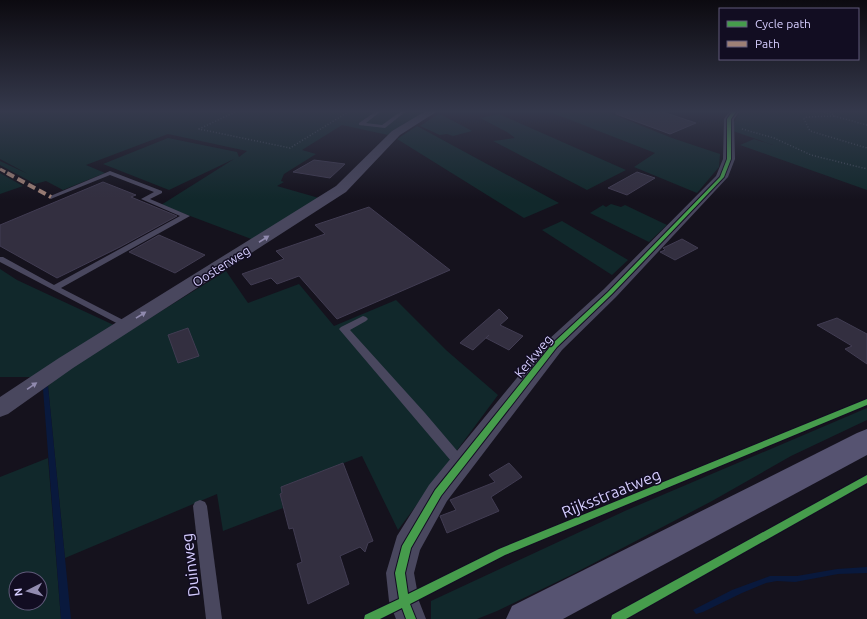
<svg xmlns="http://www.w3.org/2000/svg" width="867" height="619" viewBox="0 0 867 619" font-family="Ubuntu,sans-serif">
	<style>
		.green { fill: #11282b; fill-rule: evenodd }
		.water { fill: #09193d }
		.building { fill: #332f40; stroke: #413c52 }
		.lines { fill: none; stroke-linecap: round; stroke-linejoin: round }
		.path { stroke: #44505e; stroke-width: 1.5; stroke-dasharray: 1 2; stroke-linecap: butt }
		.service { fill: #49475e; fill-rule: evenodd }
		.minor { fill: #49475e; fill-rule: evenodd }
		.secondary { fill: #565371; fill-rule: evenodd }
		.quiet-far1 { stroke: #9e8076; stroke-width: 3; stroke-dasharray: 6 3; stroke-linecap: butt }
		.quiet { stroke: #9e8076; stroke-width: 4; stroke-dasharray: 8 4; stroke-linecap: butt }
		.cycleway-casing { stroke: #120d22; stroke-width: 2 }
		.cycleway { fill: #469c4c; fill-rule: evenodd }
		.oneway { fill: #908aae }
		.labels { text-anchor: middle; stroke-width: 3; stroke-linejoin: round; paint-order: stroke }
		.street-label { font-size: 13px; fill: #d6ceff; stroke: #120d22 }
		.near-street-label { font-size: 16px; fill: #d6ceff; stroke: #120d22 }
	</style>
	<rect width="100%" height="100%" fill="#15121d"/>
	<g class="green">
		<polygon points="0,112 426,112 388,135 342,125 302,150 316,154 284,174 281,181 284,182 277,186 319,198 254,240 161,205 234,159 169,190 103,164 168,138 237,152 239,157 247,151 168,134 86,165 105,173 63,190 46,181 35,184 0,165 0,161 28,174 0,159"/>
		<polygon points="550,112 607,112 672,138 720,154 719,167 697,193 634,167 655,153"/>
		<polygon points="740,112 867,112 867,190 740,145 754,139 773,145 733,131 734,122"/>
		<polygon points="438,114 444,116 472,131 453,136 447,134 440,135 420,126"/>
		<polygon points="499,114 626,170 587,190 493,141 515,138 507,132 480,118"/>
		<polygon points="417,126 559,203 524,218 397,139"/>
		<polygon points="0,173 23,186 0,194"/>
		<polygon points="611,204 621,207 625,205 667,225 649,242 590,213 603,205 606,207"/>
		<polygon points="562,221 628,260 612,275 542,230"/>
		<polygon points="0,269 17,280 118,327 33,377 0,377"/>
		<polygon points="226,271 248,303 299,284 334,326 396,300 446,350 498,395 398,530 362,456 281,487 282,493 280,494 283,508 223,531 217,494 65,558 48,386 66,370"/>
		<polygon points="867,408 867,420 791,456 712,501 573,574 497,611 477,619 431,619 431,601 627,510"/>
		<path d="M48,458L61,619H0V477ZM16,579H40V603H16Z"/>
	</g>
	<g class="water">
		<polygon points="48,386 71,619 61,619 43,389"/>
		<polygon points="867,567 867,573 838,574 795,582 777,581 766,583 742,593 703,612 696,614 693,610 732,590 770,576 797,576 837,569"/>
	</g>
	<g class="building">
		<polygon points="616,112 663,112 696,123 670,134 616,114"/>
		<polygon points="314,160 345,164 330,178 293,172"/>
		<polygon points="637,172 655,178 627,195 608,188"/>
		<polygon points="103,182 136,195 131,197 177,216 120,247 57,278 0,246 0,225"/>
		<polygon points="369,207 450,270 337,319 299,276 277,284 271,278 251,285 242,274 284,259 276,251 325,234 315,225"/>
		<polygon points="159,235 205,255 175,273 129,252"/>
		<polygon points="682,239 698,248 675,260 660,252 665,250 663,248"/>
		<polygon points="499,309 508,318 500,325 523,336 509,350 486,338 489,335 473,350 460,343"/>
		<polygon points="837,318 867,334 867,364 845,349 852,346 817,325"/>
		<polygon points="188,328 199,356 178,363 168,335"/>
		<polygon points="343,463 373,541 368,543 365,552 360,547 340,556 349,584 308,604 297,564 302,562 293,528 289,529 280,494 282,493 281,487"/>
		<polygon points="509,463 522,477 491,497 499,511 447,533 440,516 456,510 450,500 495,482 489,475"/>
	</g>
	<g class="lines">
		<g class="path">
			<polyline points="235,112 199,129 290,148 348,112"/>
			<polyline points="824,112 830,114"/>
			<polyline points="830,112 834,116 867,125"/>
			<polyline points="834,116 807,117 804,119 810,131 867,148"/>
			<polyline points="742,129 774,138 811,155 867,169"/>
		</g>
		<g class="service">
			<polygon points="375,112 380,112 366,123 382,125 400,112 405,112 385,128 359,125 359,123"/>
			<polygon points="110,171 162,191 162,193 150,199 190,216 61,288 129,323 131,325 129,327 126,328 0,262 0,257 3,257 54,285 180,216 141,199 154,192 110,175 53,198 51,199 48,197"/>
			<polygon points="363,316 366,317 368,319 366,321 350,330 425,413 465,460 467,464 465,468 461,469 457,468 339,329 341,327"/>
			<polygon points="200,500 205,502 207,506 222,619 206,619 193,506 195,502"/>
		</g>
		<g class="minor">
			<polygon points="424,112 436,112 400,135 346,192 73,368 8,414 0,417 0,397 59,358 336,186 392,131"/>
			<polygon points="729,112 739,112 734,119 735,159 728,177 616,297 562,350 447,501 420,550 414,573 419,601 426,619 396,619 389,601 386,573 397,536 429,485 548,340 604,289 716,176 723,159 724,119"/>
		</g>
		<polygon class="secondary" points="867,429 867,455 563,619 506,619 512,606 857,433"/>
		<polyline class="quiet-far1" points="0,169 9,174"/>
		<polyline class="quiet" points="7,173 51,197"/>
		<defs>
			<g id="cycleway">
				<polygon points="732,112 736,112 731,119 731,159 724,177 612,294 557,347 441,496 411,548 405,573 408,594 499,549 867,399 867,405 505,555 410,604 416,619 406,619 402,608 380,619 364,619 365,615 399,599 395,573 402,546 435,490 553,343 608,292 720,177 727,159 727,119"/>
				<polygon points="867,475 867,483 626,619 611,619 612,615"/>
			</g>
		</defs>
		<use href="#cycleway" class="cycleway-casing"/>
		<use href="#cycleway" class="cycleway"/>
	</g>
	<defs><path id="oneway-solid" d="M-6-.8H1V-3.2L6.5 0L1 3.2V.8H-6Z"/></defs>
	<g class="oneway">
		<use href="#oneway-solid" transform="translate(264 239) rotate(-33)"/>
		<use href="#oneway-solid" transform="translate(141 315) rotate(-32)"/>
		<use href="#oneway-solid" transform="translate(32 386) rotate(-34)"/>
	</g>
	<linearGradient id="sky" x2="0" y2="1"><stop stop-color="#0c0a10"/><stop offset="0.56" stop-color="#35394c"/><stop offset="1" stop-color="#35394c" stop-opacity="0"/></linearGradient>
	<rect width="867" height="199" fill="url(#sky)"/>
	<g class="labels">
		<g class="street-label">
			<text transform="translate(221 266) rotate(-32)" y="5">Oosterweg</text>
			<text transform="translate(533 356) rotate(-50)" y="5">Kerkweg</text>
		</g>
		<g class="near-street-label">
			<text transform="translate(611 493) rotate(-22)" y="6">Rijksstraatweg</text>
			<text transform="translate(190 565) rotate(-97)" y="6">Duinweg</text>
		</g>
	</g>
	<rect x="719" y="8" width="140" height="52" fill="#120d22" stroke="#605a7a"/>
	<rect x="727" y="21" width="20" height="6" fill="#469c4c" stroke="#605a7a"/>
	<text x="755" y="28" font-size="12" fill="#d6ceff">Cycle path</text>
	<rect x="727" y="41" width="20" height="6" fill="#9e8076" stroke="#605a7a"/>
	<text x="755" y="48" font-size="12" fill="#d6ceff">Path</text>
	<g transform="translate(28 591) rotate(264)"><circle r="19" fill="#120d22" stroke="#605a7a"/>
	<path d="M0-3L7 15L0 10L-7 15Z" fill="#928cb0"/>
	<text y="-6" font-size="11" font-weight="bold" text-anchor="middle" fill="#d6ceff">N</text>
	</g>
</svg>
